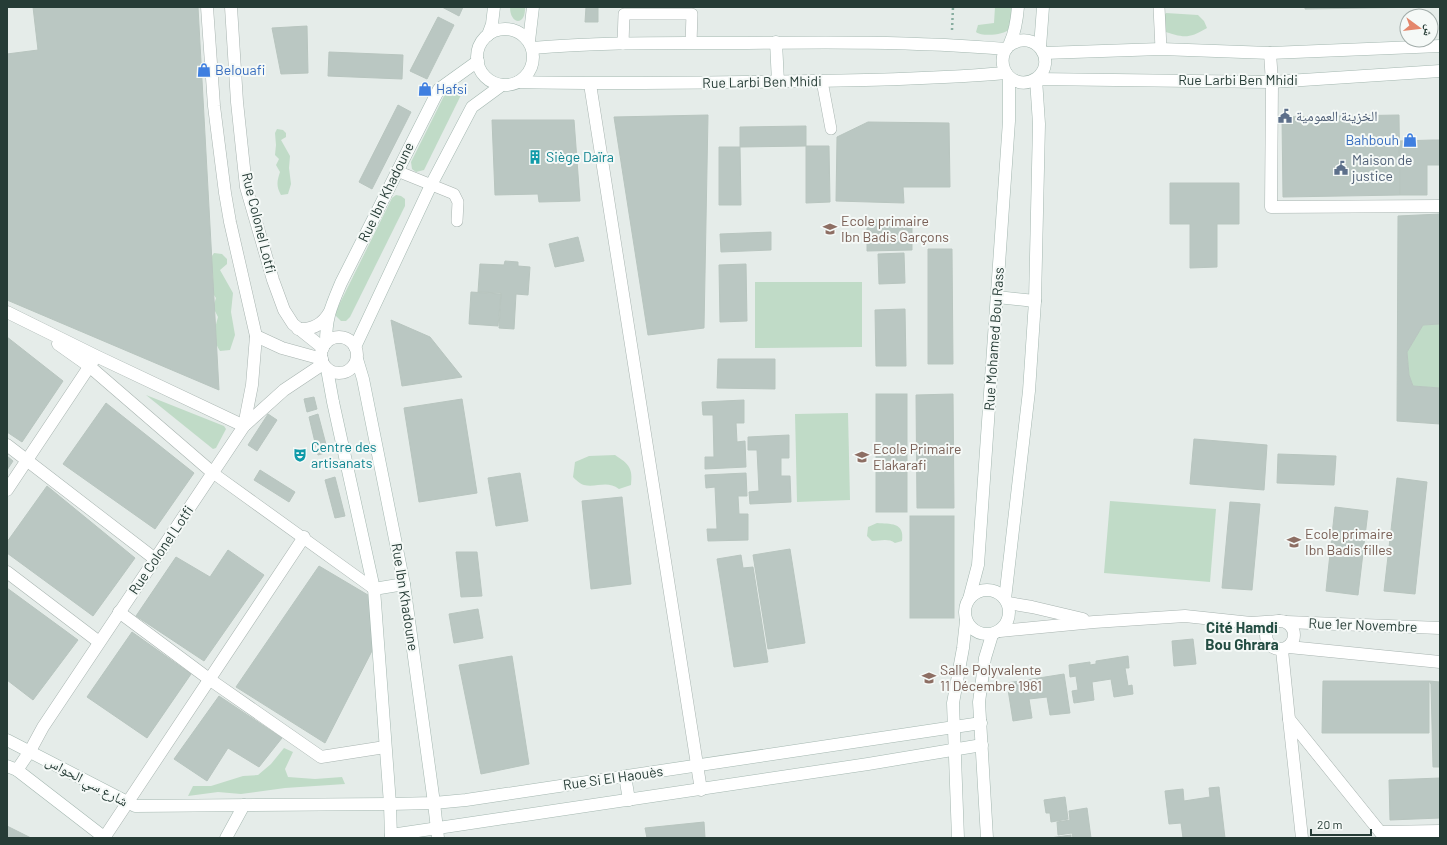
<svg xmlns="http://www.w3.org/2000/svg" width="1447" height="845" viewBox="0 0 1447 845" font-family="Barlow,'Noto Naskh Arabic',sans-serif">
	<style>
		.green { fill: #c0dbc7 }
		.building { fill: #bac7c2; stroke: #b8c5bf }
		.lines { fill: none; stroke-linecap: round; stroke-linejoin: round }
		.lane-casing { stroke: #a8b4b0; stroke-width: 12 }
		.street-casing { stroke: #a8b4b0; stroke-width: 13 }
		.secondary-casing { stroke: #a4b7b0; stroke-width: 13 }
		.path { stroke: #88ada0; stroke-width: 2.5; stroke-dasharray: 2 3; stroke-linecap: butt }
		.lane { stroke: #fff; stroke-width: 11 }
		.street { stroke: #fff; stroke-width: 12 }
		.secondary { stroke: #fff; stroke-width: 12 }
		.labels { text-anchor: middle; stroke-width: 4; stroke-linejoin: round; paint-order: stroke }
		.shop-label { font-size: 14px; fill: #366cbe; stroke: #f5f9f7; text-anchor: start }
		.street-label { font-size: 14px; fill: #263c36; stroke: #f5f9f7 }
		.service-label { font-size: 14px; fill: #4e5e75; stroke: #f5f9f7; text-anchor: start }
		.culture-label { font-size: 14px; fill: #0d838f; stroke: #f5f9f7; text-anchor: start }
		.education-label { font-size: 14px; fill: #785e54; stroke: #f5f9f7; text-anchor: start }
		.neighbourhood-label { font-size: 15px; font-weight: bold; fill: #234d42; stroke: #f5f9f7 }
	</style>
	<rect width="100%" height="100%" fill="#e5ece9"/>
	<g class="green">
		<path d="M510,7H525C526,26 510,25 510,7Z"/>
		<path d="M995,7H1012L1009,29C1005,35 982,37 976,32L978,25L994,23Z"/>
		<path d="M1166,13L1198,15L1204,21L1207,28C1187,40 1183,37 1162,31L1160,22Z"/>
		<polygon points="455,85 461,88 461,95 424,170 416,172 412,169 411,162 448,88"/>
		<path d="M277,129L283,130L286,133V137L281,140L290,156L289,168L291,184L288,194L281,195C276,186 277,181 280,172L276,165L279,159L275,155L276,145L275,133Z"/>
		<polygon points="396,195 401,196 405,199 405,206 350,317 346,321 341,321 336,316 336,311 392,198"/>
		<path d="M214,253L222,254L227,259V264L220,270L233,293L231,312L235,335L230,350L220,351C212,338 214,331 218,317L213,307L216,298C209,288 212,287 213,276C213,270 211,264 210,259Z"/>
		<polygon points="755,282 862,282 862,347 755,348"/>
		<polygon points="1440,324 1440,388 1413,386 1409,375 1407,352 1423,325"/>
		<polygon points="146,395 224,426 226,429 216,448 213,449"/>
		<polygon points="848,413 850,500 797,502 795,414"/>
		<path d="M615,455C629,464 633,468 631,485L619,489C607,480 596,488 584,485C580,484 576,480 573,477L575,462L589,456Z"/>
		<polygon points="1110,501 1216,509 1210,582 1104,573"/>
		<path d="M877,523C890,524 905,522 902,541L895,543C888,538 880,541 872,541L867,536L868,527Z"/>
		<polygon points="284,748 293,752 285,769 288,777 315,779 342,777 345,784 285,788 241,794 218,792 188,796 193,786 211,786 243,776 258,775 271,764"/>
	</g>
	<g class="building">
		<polygon points="33,7 198,7 219,390 7,300 7,54 38,50"/>
		<polygon points="442,7 463,7 459,16"/>
		<polygon points="586,7 598,7 598,22 585,22"/>
		<polygon points="1305,7 1429,7 1305,9"/>
		<polygon points="438,17 454,25 427,79 410,71"/>
		<polygon points="307,26 308,73 281,74 272,28"/>
		<polygon points="329,52 403,55 402,79 328,76"/>
		<polygon points="398,105 411,112 372,189 359,182"/>
		<polygon points="708,115 704,328 648,335 614,117"/>
		<polygon points="1399,115 1400,195 1283,197 1282,117"/>
		<polygon points="492,120 574,120 580,201 539,202 538,194 495,195"/>
		<polygon points="868,122 949,123 950,187 903,187 904,203 836,201 837,137"/>
		<polygon points="806,126 806,146 740,147 740,127"/>
		<polygon points="1433,140 1440,140 1440,165 1427,165 1427,195 1400,195 1399,141"/>
		<polygon points="806,146 829,146 830,202 806,203"/>
		<polygon points="719,147 740,147 741,205 719,205"/>
		<polygon points="1170,183 1239,183 1239,224 1217,224 1217,267 1190,268 1190,224 1170,224"/>
		<polygon points="1440,214 1440,324 1423,325 1407,352 1409,375 1413,386 1440,388 1440,424 1397,421 1398,216"/>
		<polygon points="912,219 912,250 867,251 867,220"/>
		<polygon points="771,232 771,250 721,252 720,234"/>
		<polygon points="578,237 584,261 555,267 549,244"/>
		<polygon points="928,249 952,249 953,364 928,364"/>
		<polygon points="904,253 905,283 879,284 878,254"/>
		<polygon points="505,261 518,262 518,266 530,267 528,295 516,294 514,329 499,328 501,293 478,292 480,264 504,265"/>
		<polygon points="746,264 747,321 720,322 719,265"/>
		<polygon points="471,292 501,294 498,326 469,324"/>
		<polygon points="905,309 906,366 876,366 875,310"/>
		<polygon points="391,320 430,337 462,377 402,386"/>
		<polygon points="7,337 63,381 22,442 7,432"/>
		<polygon points="718,359 775,359 775,389 717,388"/>
		<rect x="876" y="394" width="31" height="118"/>
		<polygon points="953,394 954,508 917,508 916,395"/>
		<polygon points="314,397 317,409 307,412 304,399"/>
		<polygon points="462,399 477,493 419,502 404,408"/>
		<polygon points="744,400 744,423 736,423 737,442 745,441 746,467 705,469 705,457 714,457 713,415 703,415 702,402"/>
		<polygon points="106,403 194,473 155,529 63,464"/>
		<polygon points="268,414 277,420 257,451 248,445"/>
		<polygon points="318,414 328,452 318,455 309,417"/>
		<polygon points="789,435 789,458 781,458 781,476 790,476 791,502 750,504 749,492 759,491 757,450 748,450 748,437"/>
		<polygon points="1194,439 1267,445 1264,490 1190,484"/>
		<polygon points="1278,454 1336,456 1334,485 1277,483"/>
		<polygon points="7,456 13,461 7,470"/>
		<polygon points="260,470 295,492 289,502 254,480"/>
		<polygon points="520,473 528,521 496,526 488,478"/>
		<polygon points="746,473 747,496 738,496 739,514 748,514 748,540 708,541 707,529 717,529 715,487 706,488 705,475"/>
		<polygon points="335,477 345,516 335,518 325,480"/>
		<polygon points="1397,478 1427,482 1415,594 1384,591"/>
		<polygon points="47,486 135,558 93,616 7,553 7,542"/>
		<polygon points="622,497 631,584 591,589 582,501"/>
		<polygon points="1230,502 1260,504 1252,590 1222,588"/>
		<polygon points="1335,507 1368,511 1358,595 1326,591"/>
		<rect x="910" y="516" width="44" height="102"/>
		<polygon points="790,549 805,643 768,649 753,555"/>
		<polygon points="228,550 264,575 204,661 136,616 176,557 210,577"/>
		<polygon points="456,552 477,552 482,596 461,597"/>
		<polygon points="741,555 743,568 753,567 768,662 734,667 717,559"/>
		<polygon points="319,566 373,598 376,643 325,743 236,687"/>
		<polygon points="7,588 78,640 33,700 7,680"/>
		<polygon points="478,609 483,638 454,643 449,614"/>
		<polygon points="132,632 191,674 147,738 87,697"/>
		<polygon points="1193,639 1196,664 1174,666 1172,641"/>
		<polygon points="512,656 529,764 481,774 459,665"/>
		<polygon points="1128,656 1129,668 1125,668 1128,686 1132,685 1133,694 1114,697 1111,679 1092,682 1094,700 1074,703 1072,691 1078,690 1076,676 1070,677 1069,665 1090,662 1090,665 1096,664 1096,661"/>
		<polygon points="1064,674 1070,713 1050,715 1047,697 1029,699 1032,718 1013,721 1007,683"/>
		<polygon points="1323,681 1429,681 1429,733 1322,733"/>
		<polygon points="1429,681 1440,682 1440,767 1433,767 1431,684"/>
		<polygon points="219,696 282,738 259,767 228,748 207,781 174,759"/>
		<polygon points="1440,778 1440,818 1390,820 1389,780"/>
		<polygon points="1219,787 1225,838 1183,838 1181,823 1169,824 1165,791 1183,789 1184,801 1210,797 1209,788"/>
		<polygon points="1065,797 1068,819 1051,822 1050,813 1046,813 1044,800"/>
		<polygon points="1087,808 1091,838 1073,838 1072,833 1058,835 1057,822 1070,820 1069,811"/>
		<polygon points="704,822 705,838 647,838 645,828"/>
		<polygon points="7,826 31,838 7,838"/>
		<polygon points="1071,835 1071,838 1050,838"/>
	</g>
	<g class="lines">
		<defs>
			<g id="lane">
				<polyline points="1159,7 1161,49"/>
				<polyline points="623,44 624,14 692,14 691,43"/>
				<polyline points="822,81 831,129"/>
				<polyline points="397,171 454,194 458,202 457,221"/>
				<polyline points="213,473 374,589"/>
			</g>
			<g id="street">
				<polyline points="231,7 237,102 246,187 273,280 284,310 293,324 323,348"/>
				<polyline points="1270,53 1272,82 1271,207 1440,206"/>
				<polyline points="590,84 701,790"/>
				<polyline points="7,312 96,356 244,426"/>
				<path d="M298,329C312,330 322,325 329,313"/>
				<polyline points="256,336 282,348 322,359"/>
				<circle cx="339" cy="355" r="18"/>
				<polyline points="58,344 89,366 213,473"/>
				<polyline points="244,426 284,390 323,364"/>
				<polyline points="7,445 155,559"/>
				<polyline points="7,490 93,361"/>
				<polyline points="7,572 99,642"/>
				<polyline points="1008,603 1032,607 1083,619"/>
				<polyline points="119,612 209,679 321,757 385,747"/>
				<circle cx="1280" cy="635" r="14"/>
				<polyline points="1286,622 1440,628"/>
				<polyline points="1000,631 1094,622 1185,616 1251,623 1279,621"/>
				<polyline points="1289,647 1440,662"/>
				<polyline points="1282,650 1289,719 1385,838"/>
				<polyline points="1289,719 1302,838"/>
				<polyline points="30,751 43,727 244,426 252,385 256,336 230,222 225,193 214,106 207,7"/>
				<polyline points="1381,832 1440,831"/>
				<polyline points="104,838 304,537"/>
			</g>
			<g id="secondary">
				<circle cx="505" cy="57" r="28"/>
				<polyline points="488,35 492,24 494,7"/>
				<polyline points="529,41 533,7"/>
				<polyline points="776,42 778,82"/>
				<path d="M1010,45C1035,28 1058,61 1037,78C1031,82 1023,84 1016,81C1005,77 1000,64 1004,53C1005,49 1009,47 1010,43C1015,32 1017,19 1018,7"/>
				<polyline points="1040,47 1043,7"/>
				<path d="M532,48C598,42 664,43 729,43C822,42 914,41 1006,49"/>
				<polyline points="1044,53 1161,49 1270,53 1440,46"/>
				<path d="M518,82C594,84 669,83 745,82C832,81 919,80 1006,73"/>
				<polyline points="997,297 1035,301"/>
				<path d="M326,343C326,317 331,307 341,283L439,89L478,61"/>
				<polyline points="355,347 431,185 472,107 502,85"/>
				<polyline points="357,359 363,379 404,584 434,803 438,838"/>
				<polyline points="327,369 333,402 374,589 390,804 391,838"/>
				<polyline points="374,589 404,584"/>
				<circle cx="987" cy="612" r="22"/>
				<polyline points="969,599 978,565 1009,121 1009,77"/>
				<polyline points="1005,599 1029,391 1035,301 1039,124 1036,79 1272,82 1440,71"/>
				<polyline points="7,740 135,806 390,804 434,803 466,800 981,723"/>
				<polyline points="7,766 17,770 105,838"/>
				<polyline points="17,770 30,751"/>
				<polyline points="625,776 629,800"/>
				<polyline points="391,835 868,764 982,745"/>
				<polyline points="226,838 244,805"/>
				<polyline points="958,838 953,703 963,648 966,621"/>
				<polyline points="987,838 979,702 985,658 992,635"/>
			</g>
		</defs>
		<use href="#lane" class="lane-casing"/>
		<use href="#street" class="street-casing"/>
		<use href="#secondary" class="secondary-casing"/>
		<polyline class="path" points="952,30 953,7"/>
		<use href="#lane" class="lane"/>
		<use href="#street" class="street"/>
		<use href="#secondary" class="secondary"/>
	</g>
	<defs>
		<symbol id="shop-bare" viewBox="-9 -9 18 18"><path d="M-5-2.5h2.3a2.7 3.5 0 0 1 5.4 0H5L5.5 6h-11ZM-1.5-2.5h3a1.5 2.3 0 0 0-3 0Z" fill="#3f7fe0" stroke="#f5f9f7" stroke-width="2.5" paint-order="stroke"/></symbol>
		<symbol id="civic-bare" viewBox="-9 -9 18 18"><path d="M-.6-6.5H3V-4.5H.6V-3L4-1V1h2V6H-6V1h2V-1L-.6-3ZM-1.2 2.5V6h2.4V2.5Z" fill="#5c6f8a" stroke="#f5f9f7" stroke-width="2.5" paint-order="stroke"/></symbol>
		<symbol id="building-bare" viewBox="-9 -9 18 18"><path d="M-4-6H4V6H1V3H-1V6H-4ZM-2.5-4.3h1.7v1.8h-1.7ZM.8-4.3h1.7v1.8H.8ZM-2.5-1h1.7V.8h-1.7ZM.8-1h1.7V.8H.8Z" fill="#0f9aa8" stroke="#f5f9f7" stroke-width="2.5" paint-order="stroke"/></symbol>
		<symbol id="school-bare" viewBox="-9 -9 18 18"><path d="M0-5L7-2L0 1L-7-2ZM-4 1L0 2.5L4 1V4Q0 6-4 4Z" fill="#8d6e63" stroke="#f5f9f7" stroke-width="2.5" paint-order="stroke"/></symbol>
		<symbol id="theatre-bare" viewBox="-9 -9 18 18"><path d="M-5-5.5Q0-4 5-5.5V0Q5 5 0 6Q-5 5-5 0ZM-3.3-2.5H-1v1.5H-3.3ZM1-2.5H3.3v1.5H1ZM-2.8 1Q0 5.5 2.8 1Z" fill="#0f9aa8" stroke="#f5f9f7" stroke-width="2.5" paint-order="stroke"/></symbol>
	</defs>
	<g fill-rule="evenodd">
		<use href="#shop-bare" x="194" y="60" width="20" height="20"/>
		<use href="#shop-bare" x="415" y="79" width="20" height="20"/>
		<use href="#civic-bare" x="1275" y="106" width="20" height="20"/>
		<use href="#shop-bare" x="1400" y="130" width="20" height="20"/>
		<use href="#building-bare" x="525" y="147" width="20" height="20"/>
		<use href="#civic-bare" x="1331" y="158" width="20" height="20"/>
		<use href="#school-bare" x="820" y="219" width="20" height="20"/>
		<use href="#theatre-bare" x="290" y="445" width="20" height="20"/>
		<use href="#school-bare" x="852" y="447" width="20" height="20"/>
		<use href="#school-bare" x="1284" y="532" width="20" height="20"/>
		<use href="#school-bare" x="919" y="668" width="20" height="20"/>
	</g>
	<g class="labels">
		<g class="shop-label">
			<text x="215" y="75">Belouafi</text>
			<text x="436" y="94">Hafsi</text>
			<text x="1399" y="145" text-anchor="end">Bahbouh</text>
		</g>
		<g class="street-label">
			<text x="1238" y="85">Rue Larbi Ben Mhidi</text>
			<text transform="translate(762 82) rotate(-1)" y="5">Rue Larbi Ben Mhidi</text>
			<text transform="translate(386 192) rotate(-64)" y="5">Rue Ibn Khadoune</text>
			<text transform="translate(259 223) rotate(76)" y="5">Rue Colonel Lotfi</text>
			<text transform="translate(994 339) rotate(-86)" y="5">Rue Mohamed Bou Rass</text>
			<text transform="translate(161 550) rotate(-56)" y="5">Rue Colonel Lotfi</text>
			<text transform="translate(405 597) rotate(81)" y="5">Rue Ibn Khadoune</text>
			<text transform="translate(1363 625) rotate(2)" y="5">Rue 1er Novembre</text>
			<text transform="translate(613 778) rotate(-8)" y="5">Rue Si El Haouès</text>
			<text transform="translate(87 781) rotate(28)" y="5">شارع سي الحواس</text>
		</g>
		<g class="service-label">
			<text x="1296" y="121">الخزينة العمومية</text>
			<text x="1352" y="165">Maison de<tspan x="1352" dy="16">justice</tspan></text>
		</g>
		<g class="culture-label">
			<text x="546" y="162">Siège Daïra</text>
			<text x="311" y="452">Centre des<tspan x="311" dy="16">artisanats</tspan></text>
		</g>
		<g class="education-label">
			<text x="841" y="226">Ecole primaire<tspan x="841" dy="16">Ibn Badis Garçons</tspan></text>
			<text x="873" y="454">Ecole Primaire<tspan x="873" dy="16">Elakarafi</tspan></text>
			<text x="1305" y="539">Ecole primaire<tspan x="1305" dy="16">Ibn Badis filles</tspan></text>
			<text x="940" y="675">Salle Polyvalente<tspan x="940" dy="16">11 Décembre 1961</tspan></text>
		</g>
		<g class="neighbourhood-label">
			<text x="1242" y="633">Cité Hamdi<tspan x="1242" dy="17">Bou Ghrara</tspan></text>
		</g>
	</g>
	<rect width="1447" height="845" fill="none" stroke="#263c36" stroke-width="16"/>
	<g transform="translate(1419 28) rotate(105)"><circle r="19" fill="#f5f9f7" stroke="#a2adaa"/>
	<path d="M0-3L7 15L0 10L-7 15Z" fill="#e4866b"/>
	<text y="-6" font-size="11" font-weight="bold" text-anchor="middle" fill="#263c36">ش</text>
	</g>
	<path d="M1311 829v6h60v-6" fill="none" stroke="#263c36" stroke-width="2"/>
	<text x="1317" y="829" font-size="12" fill="#263c36" stroke="#f5f9f7" stroke-width="3" paint-order="stroke">20 m</text>
</svg>
